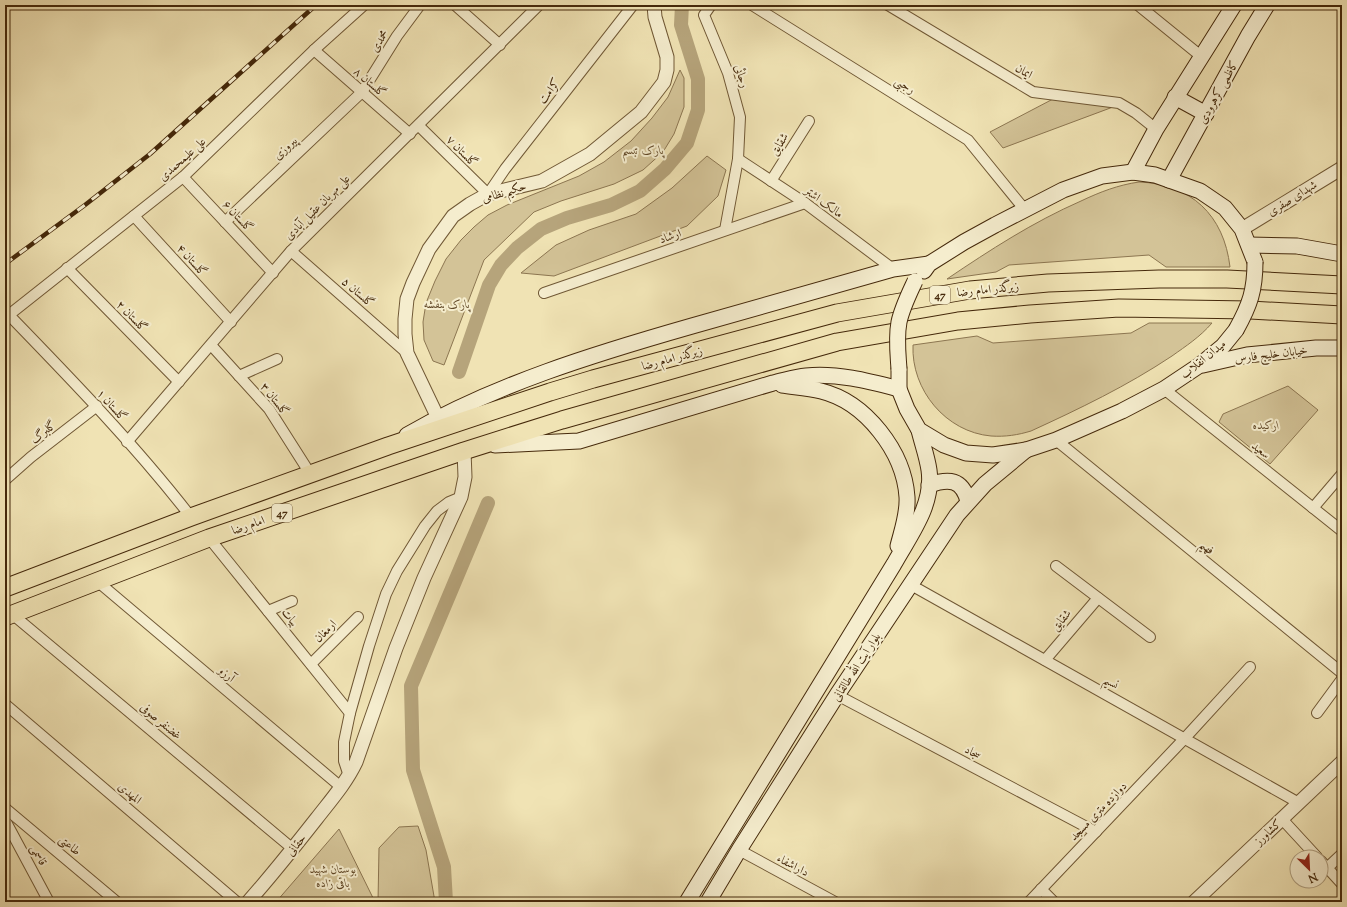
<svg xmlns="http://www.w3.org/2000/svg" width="1347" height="907" viewBox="0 0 1347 907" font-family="'Sorts Mill Goudy',Amiri,serif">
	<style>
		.green { fill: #d3c397; stroke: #8c7651 }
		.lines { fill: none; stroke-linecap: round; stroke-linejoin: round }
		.canal { stroke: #b6a47b; stroke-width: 14 }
		.minor-casing { stroke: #705835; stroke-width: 12 }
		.tertiary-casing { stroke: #705835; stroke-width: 15 }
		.secondary-casing { stroke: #45290b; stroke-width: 17 }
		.trunk-casing { stroke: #45290b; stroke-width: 19 }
		.minor { stroke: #f5edce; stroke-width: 10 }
		.tertiary { stroke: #f5edce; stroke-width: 13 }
		.secondary { stroke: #f5edce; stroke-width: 15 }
		.trunk { stroke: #f0e3b4; stroke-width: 17 }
		.rail-casing { stroke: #45290b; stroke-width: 4.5 }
		.rail { stroke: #f5edce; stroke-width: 3; stroke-dasharray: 9; stroke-linecap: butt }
		.secondary-bridge-casing { stroke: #45290b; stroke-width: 17; stroke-linecap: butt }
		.secondary-bridge { stroke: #f5edce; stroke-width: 15 }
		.labels { text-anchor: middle; stroke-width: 4; stroke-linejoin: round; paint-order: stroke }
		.shield { fill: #f5edce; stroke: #7a6446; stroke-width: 1 }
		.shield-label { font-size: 11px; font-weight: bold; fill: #45290b }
		.street-label { font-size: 12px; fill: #45290b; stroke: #f5edce }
		.park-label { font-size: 12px; font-style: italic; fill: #614827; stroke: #f5edce }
	</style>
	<rect width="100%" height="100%" fill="#f0e3b4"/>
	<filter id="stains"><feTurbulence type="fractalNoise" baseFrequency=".005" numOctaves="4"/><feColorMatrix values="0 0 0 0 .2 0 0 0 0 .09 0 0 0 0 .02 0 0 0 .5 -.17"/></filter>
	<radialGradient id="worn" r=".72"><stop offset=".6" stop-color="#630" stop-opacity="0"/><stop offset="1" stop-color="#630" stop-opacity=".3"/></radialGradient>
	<g class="green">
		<polygon points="680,70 684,78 684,107 674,134 663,152 643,170 614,184 561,201 534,212 484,260 444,365 433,361 424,340 423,322 426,303 435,281 446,259 461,240 474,227 488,215 507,205 579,176 604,162 631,141 652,118 668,97"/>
		<polygon points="1053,99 1113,107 1003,148 990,132"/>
		<polygon points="707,156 726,170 718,196 687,226 554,276 521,273 556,245 589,230 636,214 672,188"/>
		<path d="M1139,182C1191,184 1224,215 1230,267H1166L1149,255L1009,265L996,272L947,279C990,250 1033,222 1081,201C1100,192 1118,185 1139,182Z"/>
		<path d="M1149,323H1212C1200,337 1186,346 1172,356C1127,386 1079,409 1031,431C1018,435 1005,437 991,436C946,432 911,390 913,345L977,336L993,343L1131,333Z"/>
		<polygon points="1288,386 1318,410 1270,464 1219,422 1223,414"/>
		<polygon points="418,826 426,850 435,902 378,902 379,848 399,827"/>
		<polygon points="339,829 375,902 276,902"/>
	</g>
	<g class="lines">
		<g class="canal">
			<polyline points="459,372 489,285 501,265 517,248 541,229 567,218 611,205 640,191 665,169 687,143 698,110 698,79 681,25 682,5"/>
			<polyline points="446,902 444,867 413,770 411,686 488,503"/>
		</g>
		<defs>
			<g id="minor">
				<polyline points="455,5 500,45"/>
				<polyline points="711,5 704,15 728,73 740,117 738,159 725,230"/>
				<polyline points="752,5 968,140 1025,210"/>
				<polyline points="888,5 1033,92 1119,103 1136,113 1156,129"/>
				<polyline points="1138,5 1202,57"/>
				<polyline points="314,50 410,134"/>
				<polyline points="419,126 488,194 505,169 633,5"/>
				<polyline points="738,159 805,203 893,269"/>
				<polyline points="183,177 273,273"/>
				<polyline points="771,181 809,121"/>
				<polyline points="134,216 231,322"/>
				<polyline points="225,222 362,92 397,36 420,5"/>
				<polyline points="291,251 407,353"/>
				<polyline points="67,268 179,382"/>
				<polyline points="544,293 805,203"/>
				<path d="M9,315C72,380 135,445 191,517"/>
				<polyline points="5,318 183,177 314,50 364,5"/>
				<polyline points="211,345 269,409 311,475"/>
				<polyline points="239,376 277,359"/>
				<polyline points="1164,389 1342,531"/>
				<polyline points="1056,440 1342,673"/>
				<polyline points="127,442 291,251 539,5"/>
				<polyline points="5,480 31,457 97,406"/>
				<polyline points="1313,508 1342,474"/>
				<polyline points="209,538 350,713"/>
				<polyline points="1056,566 1150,637"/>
				<polyline points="97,581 341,787"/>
				<polyline points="911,585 1299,803"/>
				<polyline points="268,611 292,601"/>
				<polyline points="12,614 293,849"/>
				<polyline points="1045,660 1098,598"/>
				<polyline points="311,664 358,617"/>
				<polyline points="837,695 1096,832"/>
				<polyline points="5,704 237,902"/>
				<polyline points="1317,713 1342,679"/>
				<polyline points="349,776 344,761 344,742 350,713 369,646 386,594 397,571 425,526 437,511 449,502 461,497"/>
				<polyline points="5,808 117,902"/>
				<polyline points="1282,819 1317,857"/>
				<polyline points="5,820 49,902"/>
				<polyline points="739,850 835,902"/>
				<polyline points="1321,861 1342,884"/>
				<polyline points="1327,868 1342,854"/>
				<polyline points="1041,889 1054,902"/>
				<polyline points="1029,902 1185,738 1250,667"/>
			</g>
			<g id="tertiary">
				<polyline points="1242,229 1342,168"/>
				<polyline points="438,418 407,353 405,334 405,319 407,299 413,283 429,249 453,216 470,204 488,194 542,181 590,154 641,112 664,82 667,70 667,57 655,17 654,5"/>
				<path d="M248,902C272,875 295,846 317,818C331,800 346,783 356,762L396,648L424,578L461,497L465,477L464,451"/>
				<polyline points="1194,902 1342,762"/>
			</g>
			<g id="secondary">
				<polyline points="1175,97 1206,114"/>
				<polyline points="1133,172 1156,129 1234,5"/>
				<polyline points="1169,180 1248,36 1267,5"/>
				<polyline points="1249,245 1297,246 1342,254"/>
				<polyline points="924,271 929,264 964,242 995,225 1063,190 1102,176 1133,172 1155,175 1200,191 1225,208 1242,229 1255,262"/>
				<polyline points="1203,365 1247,355 1316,348 1342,348"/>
				<polyline points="899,369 899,389 907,409 919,430 944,445 966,453 993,455 1026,450 1056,440 1122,411 1164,389 1200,365 1223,346 1236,330"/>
				<path d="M782,385C795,387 808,388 821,391C866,402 904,452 907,497C908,514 902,530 898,546"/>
				<path d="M407,435C496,384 594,354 692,326C759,307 826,288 893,269L929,264"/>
				<path d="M495,445L579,441L773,383C783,381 795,377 806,376C838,373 868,381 899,389"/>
				<path d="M929,485C949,478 962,479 968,501"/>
				<path d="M687,902L894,564C910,535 934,505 929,470C927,456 922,443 919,430"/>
				<polyline points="708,902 739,850 837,695 957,515 985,484 1026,450"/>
			</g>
			<g id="trunk">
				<polyline points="5,588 191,517 388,446 550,392 593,379 837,313 970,290 1048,283 1159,279 1227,279 1342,285"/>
				<polyline points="5,617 209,538 464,451 562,420 837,342 958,321 1030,314 1119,308 1250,310 1342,315"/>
			</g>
		</defs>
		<use href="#minor" class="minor-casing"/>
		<use href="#tertiary" class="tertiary-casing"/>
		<use href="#secondary" class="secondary-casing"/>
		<use href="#trunk" class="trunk-casing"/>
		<use href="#minor" class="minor"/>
		<use href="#tertiary" class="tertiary"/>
		<use href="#secondary" class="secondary"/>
		<use href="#trunk" class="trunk"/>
		<defs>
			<polyline id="rail" points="5,264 85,205 150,154 316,5"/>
		</defs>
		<use href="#rail" class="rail-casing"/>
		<use href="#rail" class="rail"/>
		<defs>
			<g id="secondary-bridge">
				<path d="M1236,330C1250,305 1255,290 1255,262"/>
				<path d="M899,369C898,354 896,338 899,322C902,308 909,294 915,281"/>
			</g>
		</defs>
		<use href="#secondary-bridge" class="secondary-bridge-casing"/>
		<use href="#secondary-bridge" class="secondary-bridge"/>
	</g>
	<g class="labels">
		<g class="shield">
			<rect x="930" y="286" width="20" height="18" rx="3"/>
			<rect x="272" y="504" width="20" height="18" rx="3"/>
		</g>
		<g class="shield-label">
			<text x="940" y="299">47</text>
			<text x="282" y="517">47</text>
		</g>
		<g class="street-label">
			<text transform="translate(379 41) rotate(-58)" y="4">محمدی</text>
			<text transform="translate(1024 71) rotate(31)" y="4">ایمان</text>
			<text transform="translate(742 76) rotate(72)" y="4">رجائی</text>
			<text transform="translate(370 82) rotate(41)" y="4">گلستان ۸</text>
			<text transform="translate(905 85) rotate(32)" y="4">رجبی</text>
			<text transform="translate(549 91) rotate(-52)" y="4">کرامت</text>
			<text transform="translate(1218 92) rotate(-61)" y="4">کاظمی کرهرودی</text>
			<text transform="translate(779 144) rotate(-58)" y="4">شقایق</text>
			<text transform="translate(285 148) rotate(-43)" y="4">پیروزی</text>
			<text transform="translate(462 151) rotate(45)" y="4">گلستان ۷</text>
			<text transform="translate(182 159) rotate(-42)" y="4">علی علیمحمدی</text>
			<text transform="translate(504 192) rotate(-17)" y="4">حکیم نظامی</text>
			<text transform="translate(1292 198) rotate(-32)" y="4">شهدای صفری</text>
			<text transform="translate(824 202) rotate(36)" y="4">مالک اشتر</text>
			<text transform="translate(317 207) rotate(-45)" y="4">علی مهربان عقیل آبادی</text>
			<text transform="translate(238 216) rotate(47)" y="4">گلستان ۶</text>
			<text transform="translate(670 236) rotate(-19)" y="4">ارشاد</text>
			<text transform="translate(192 260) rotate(48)" y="4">گلستان ۴</text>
			<text transform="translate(988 289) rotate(-6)" y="4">زیرگذر امام رضا</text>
			<text transform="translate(358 292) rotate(41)" y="4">گلستان ۵</text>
			<text transform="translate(132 316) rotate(46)" y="4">گلستان ۲</text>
			<text transform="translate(1271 354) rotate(-7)" y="4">خیابان خلیج فارس</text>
			<text transform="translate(672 358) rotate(-15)" y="4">زیرگذر امام رضا</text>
			<text transform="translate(1203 359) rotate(-39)" y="4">میدان انقلاب</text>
			<text transform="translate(275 399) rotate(52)" y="4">گلستان ۳</text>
			<text transform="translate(112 405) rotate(48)" y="4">گلستان ۱</text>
			<text transform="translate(43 432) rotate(-38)" y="4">گلبرگ</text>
			<text transform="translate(1261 450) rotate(38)" y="4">سعید</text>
			<text transform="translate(248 525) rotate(-19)" y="4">امام رضا</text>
			<text transform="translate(1207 547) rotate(39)" y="4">فهیم</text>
			<text transform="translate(290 617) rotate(51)" y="4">بیات</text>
			<text transform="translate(1061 620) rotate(-50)" y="4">شقایق</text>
			<text transform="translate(325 631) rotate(-45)" y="4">ارمغان</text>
			<text transform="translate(856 667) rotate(-57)" y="4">بلوار آیت الله طالقانی</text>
			<text transform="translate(227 674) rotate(40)" y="4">آرزو</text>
			<text transform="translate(1111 682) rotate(29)" y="4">نسیم</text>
			<text transform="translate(161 721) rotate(40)" y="4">غضنفر صوفی</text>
			<text transform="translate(973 752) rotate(28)" y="4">سجاد</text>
			<text transform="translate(130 793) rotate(40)" y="4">المهدی</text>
			<text transform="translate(1098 811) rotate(-46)" y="4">دوازده متری مسجد</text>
			<text transform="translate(1268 832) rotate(-43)" y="4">کشاورز</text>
			<text transform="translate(70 845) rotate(40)" y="4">طاعتی</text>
			<text transform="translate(296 845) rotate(-51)" y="4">حقانی</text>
			<text transform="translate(39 855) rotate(62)" y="4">قاسمی</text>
			<text transform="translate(793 865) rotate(28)" y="4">داراشفاء</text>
		</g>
		<g class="park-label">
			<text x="643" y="154">پارک تبسم</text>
			<text x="447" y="308">پارک بنفشه</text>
			<text x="1266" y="429">ارکیده</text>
			<text x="333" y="873">بوستان شهید<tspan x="333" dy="14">باقی زاده</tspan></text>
		</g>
	</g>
	<rect width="1347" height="907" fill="none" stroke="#f0e3b4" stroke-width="20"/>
	<rect x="6" y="6" width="1335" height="895" fill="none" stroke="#45290b" stroke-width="2"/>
	<rect x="10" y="10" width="1327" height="887" fill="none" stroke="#45290b"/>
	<g transform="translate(1309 869) rotate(156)"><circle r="19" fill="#f5edce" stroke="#af9f80"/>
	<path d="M0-3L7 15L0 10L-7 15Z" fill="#8f2418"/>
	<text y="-6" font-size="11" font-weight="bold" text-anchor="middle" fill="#45290b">N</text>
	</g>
	<rect width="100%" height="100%" filter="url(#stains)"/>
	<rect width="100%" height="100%" fill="url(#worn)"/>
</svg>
